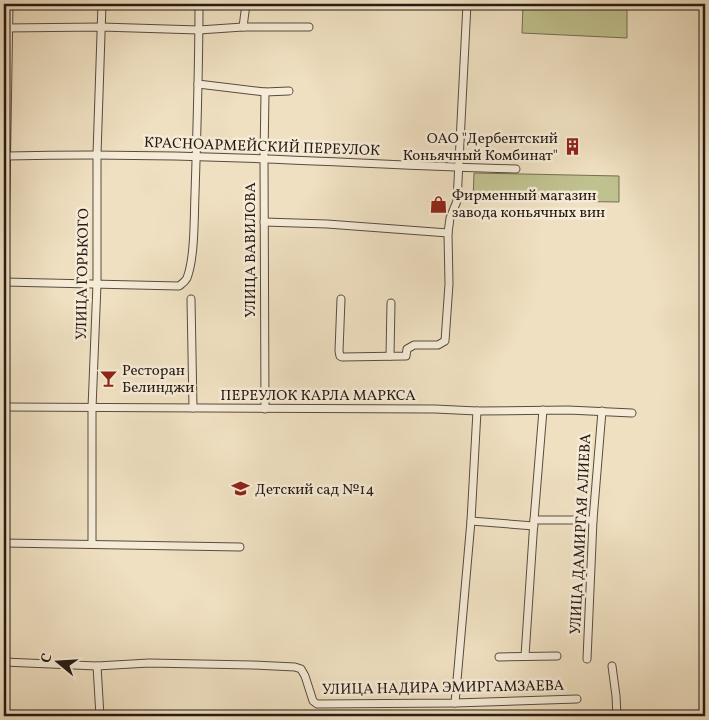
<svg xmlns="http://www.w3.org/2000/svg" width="709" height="720" viewBox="0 0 709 720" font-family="Vollkorn,serif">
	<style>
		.green { fill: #bfc18e; stroke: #736e51 }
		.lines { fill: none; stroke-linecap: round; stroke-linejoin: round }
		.street-casing { stroke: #594c3f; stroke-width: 9 }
		.street { stroke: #f5ebd7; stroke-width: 7 }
		.labels { text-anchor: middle; stroke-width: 5; stroke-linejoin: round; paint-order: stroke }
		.poi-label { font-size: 15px; fill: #271b14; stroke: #f5ebd7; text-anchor: start }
		.street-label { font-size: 15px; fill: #271b14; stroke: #f5ebd7 }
	</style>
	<rect width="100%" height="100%" fill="#efe0c1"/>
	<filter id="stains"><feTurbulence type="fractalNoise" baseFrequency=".004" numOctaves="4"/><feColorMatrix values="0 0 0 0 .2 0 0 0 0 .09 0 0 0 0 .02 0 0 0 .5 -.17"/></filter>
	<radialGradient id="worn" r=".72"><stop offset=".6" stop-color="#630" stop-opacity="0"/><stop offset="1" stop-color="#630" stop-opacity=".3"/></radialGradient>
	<g class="green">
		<polygon points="523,4 627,4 627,38 522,33"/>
		<polygon points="474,173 619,176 619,202 473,200"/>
	</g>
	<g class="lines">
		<defs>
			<g id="street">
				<polyline points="243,27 246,4"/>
				<polyline points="4,28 101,27 199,30 243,27 309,27"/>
				<polyline points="198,84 265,92 289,91"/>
				<path d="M7,156C93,154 180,155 266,159C349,162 433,167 516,169"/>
				<polyline points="264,222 327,224 448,233"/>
				<path d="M4,282L179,286C183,283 185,282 187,278C195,257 194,217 195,194C197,131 199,67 199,4"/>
				<polyline points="191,299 193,408"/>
				<polyline points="341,299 339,351 340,356 342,357 406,356 407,349 414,345 438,345 445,341 449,284 448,233 450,218 457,201 467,4"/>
				<polyline points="4,309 9,4"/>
				<polyline points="390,356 391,303"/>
				<polyline points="4,407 435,409 477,411 568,410 632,413"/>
				<polyline points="265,409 264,159 265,92"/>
				<polyline points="534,520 593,520"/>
				<polyline points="471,521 534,526"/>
				<polyline points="4,543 240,547"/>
				<polyline points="92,544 92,408 97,284 97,154 102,4"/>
				<polyline points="525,656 534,520 543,410"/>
				<polyline points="499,657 557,656"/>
				<polyline points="587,659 593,520 602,411"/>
				<polyline points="4,662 97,666 149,663 252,665 295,667 301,669 305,676 313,701 317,704 455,703 577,699"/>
				<polyline points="97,666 100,716"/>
				<polyline points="612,666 616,696 617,716"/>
				<polyline points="455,703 471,521 477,411"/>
			</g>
		</defs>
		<use href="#street" class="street-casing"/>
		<use href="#street" class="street"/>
	</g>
	<defs>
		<symbol id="building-bare" viewBox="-9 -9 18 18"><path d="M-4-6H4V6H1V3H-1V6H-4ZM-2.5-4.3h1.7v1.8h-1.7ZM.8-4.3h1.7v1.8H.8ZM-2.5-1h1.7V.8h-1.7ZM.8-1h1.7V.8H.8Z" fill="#8f2418" stroke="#f5ebd7" stroke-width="2.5" paint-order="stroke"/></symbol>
		<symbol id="shop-bare" viewBox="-9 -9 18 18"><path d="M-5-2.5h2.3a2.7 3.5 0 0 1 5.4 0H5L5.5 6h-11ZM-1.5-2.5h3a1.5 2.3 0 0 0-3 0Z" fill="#8f2418" stroke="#f5ebd7" stroke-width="2.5" paint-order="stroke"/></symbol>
		<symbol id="bar-bare" viewBox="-9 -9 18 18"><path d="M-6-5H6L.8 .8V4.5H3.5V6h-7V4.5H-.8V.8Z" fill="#8f2418" stroke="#f5ebd7" stroke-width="2.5" paint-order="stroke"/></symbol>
		<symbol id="school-bare" viewBox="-9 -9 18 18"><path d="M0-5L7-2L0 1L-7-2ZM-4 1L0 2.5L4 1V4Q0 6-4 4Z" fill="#8f2418" stroke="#f5ebd7" stroke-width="2.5" paint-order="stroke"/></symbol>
	</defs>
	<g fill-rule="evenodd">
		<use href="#building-bare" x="560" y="134" width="25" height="25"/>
		<use href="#shop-bare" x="426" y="192" width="25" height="25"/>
		<use href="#bar-bare" x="96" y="366" width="25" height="25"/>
		<use href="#school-bare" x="228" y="476" width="25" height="25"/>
	</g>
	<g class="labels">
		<g class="poi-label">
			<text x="558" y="143" text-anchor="end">ОАО "Дербентский<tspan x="558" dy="17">Коньячный Комбинат"</tspan></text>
			<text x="452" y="200">Фирменный магазин<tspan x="452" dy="17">завода коньячных вин</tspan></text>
			<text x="122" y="375">Ресторан<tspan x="122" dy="17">Белинджи</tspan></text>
			<text x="255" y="494">Детский сад №14</text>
		</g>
		<g class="street-label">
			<text transform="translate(262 146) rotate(2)" y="5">КРАСНОАРМЕЙСКИЙ ПЕРЕУЛОК</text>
			<text transform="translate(250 250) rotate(-90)" y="5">УЛИЦА ВАВИЛОВА</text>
			<text transform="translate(82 274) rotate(-89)" y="5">УЛИЦА ГОРЬКОГО</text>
			<text x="318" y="400">ПЕРЕУЛОК КАРЛА МАРКСА</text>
			<text transform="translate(580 534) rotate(-87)" y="5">УЛИЦА ДАМИРГАЯ АЛИЕВА</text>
			<text transform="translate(443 687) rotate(-1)" y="5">УЛИЦА НАДИРА ЭМИРГАМЗАЕВА</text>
		</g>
	</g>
	<rect width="709" height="720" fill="none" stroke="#efe0c1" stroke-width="20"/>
	<rect x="5" y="5" width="699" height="710" fill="none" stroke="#271b14" stroke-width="2.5"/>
	<rect x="10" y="10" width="689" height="700" fill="none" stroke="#271b14"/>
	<g transform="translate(58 662) rotate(288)" stroke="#f5ebd7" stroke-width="4" paint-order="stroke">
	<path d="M0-4L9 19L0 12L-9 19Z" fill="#271b14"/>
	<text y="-8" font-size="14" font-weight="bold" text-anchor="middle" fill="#271b14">С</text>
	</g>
	<rect width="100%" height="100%" filter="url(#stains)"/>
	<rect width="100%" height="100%" fill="url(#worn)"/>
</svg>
